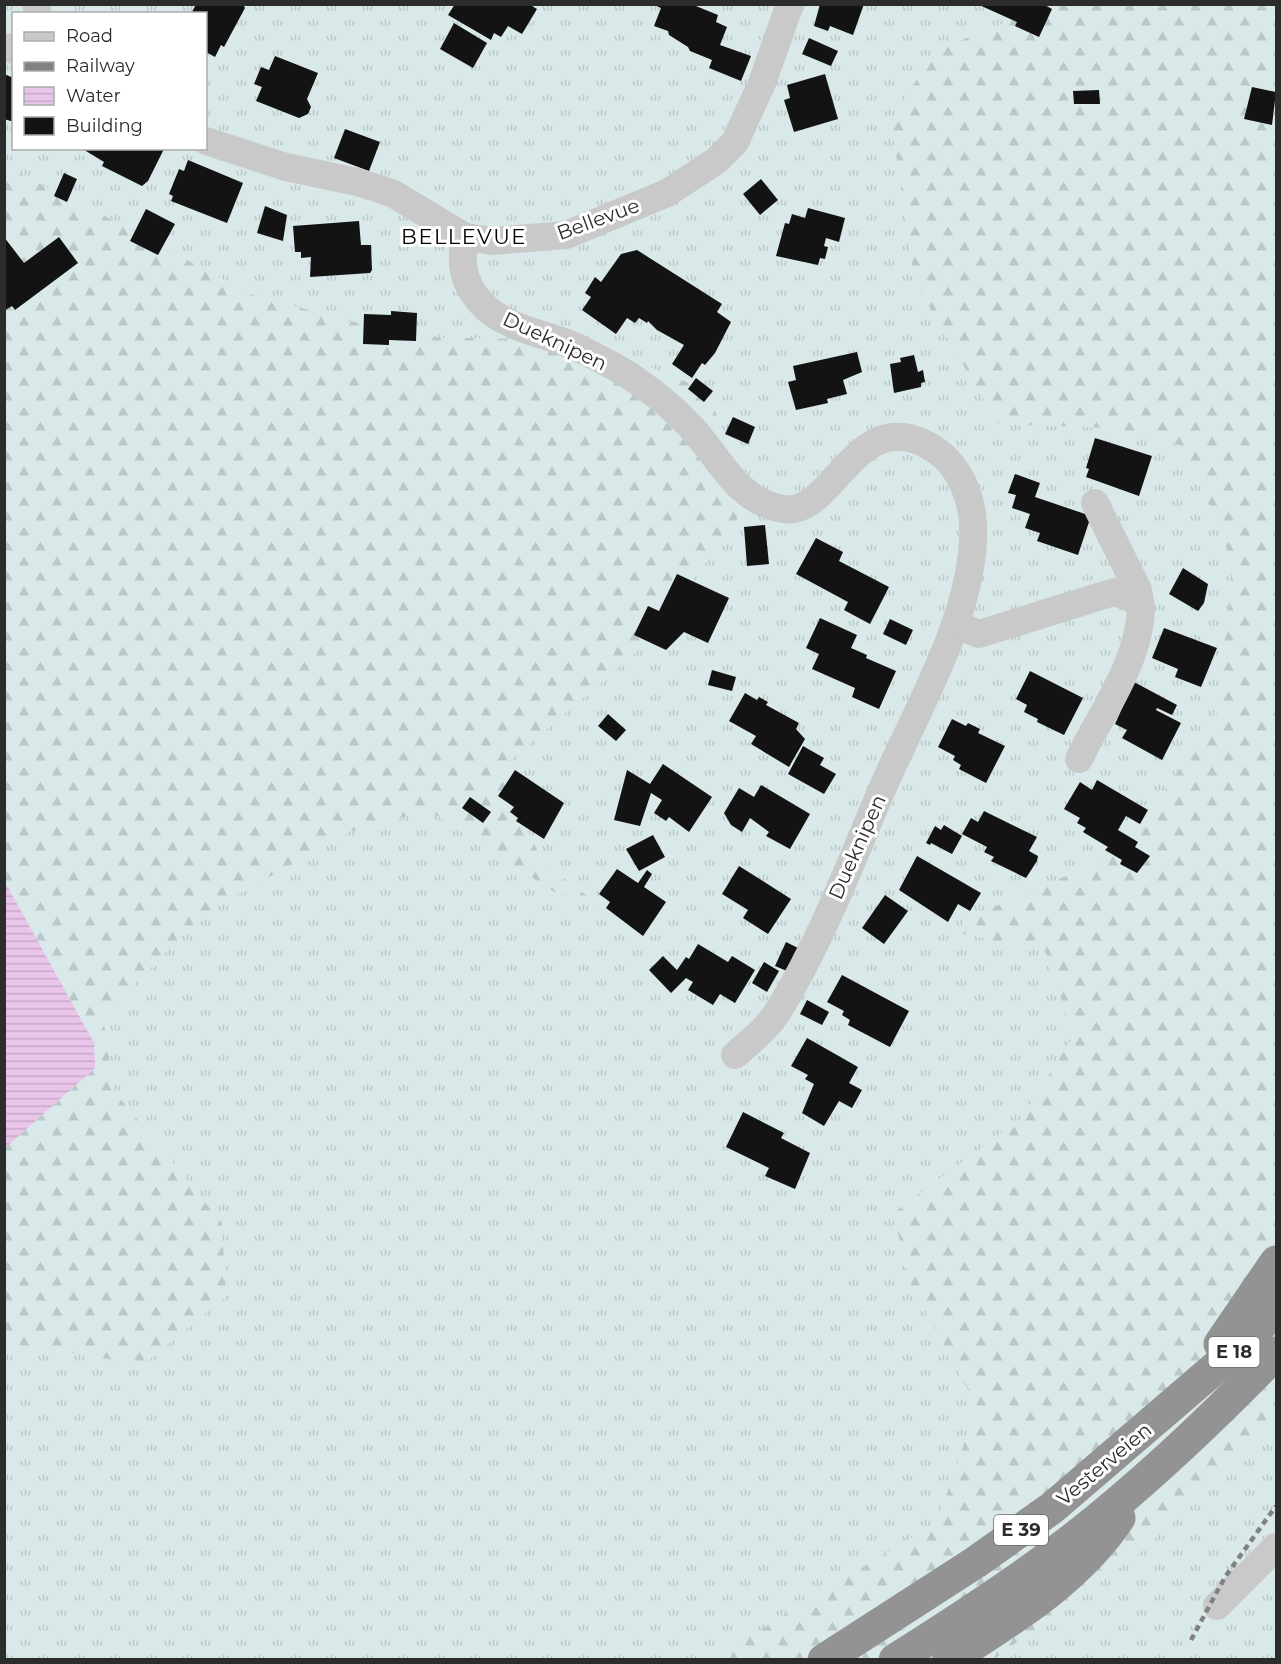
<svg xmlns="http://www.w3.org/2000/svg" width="1281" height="1664" viewBox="0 0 1281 1664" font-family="Montserrat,sans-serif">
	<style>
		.grass { fill: url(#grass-tufts); fill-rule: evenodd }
		.forest { fill: url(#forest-firs) }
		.water { fill: url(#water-rules) }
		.building { fill: #131313 }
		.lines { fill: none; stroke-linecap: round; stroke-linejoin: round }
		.street { stroke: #c9c9c9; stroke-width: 28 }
		.highway { stroke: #939393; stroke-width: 33 }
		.rail { stroke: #818181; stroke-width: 4.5; stroke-dasharray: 6 4.5; stroke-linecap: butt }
		.labels { text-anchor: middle; stroke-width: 6; stroke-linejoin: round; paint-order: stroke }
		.shield { fill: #fff; stroke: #6b6b6b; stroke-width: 1.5 }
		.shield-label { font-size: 18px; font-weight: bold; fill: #2c2c2c }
		.street-label { font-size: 20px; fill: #2c2c2c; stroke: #fff }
		.neighbourhood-label { font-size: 21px; letter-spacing: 1.5px; fill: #000; stroke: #fff }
	</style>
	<defs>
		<pattern id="grass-tufts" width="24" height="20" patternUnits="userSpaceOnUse" patternTransform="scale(1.5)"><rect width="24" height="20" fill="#d9e9ea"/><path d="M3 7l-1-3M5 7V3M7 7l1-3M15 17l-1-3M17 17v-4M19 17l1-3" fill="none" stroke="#bac8c9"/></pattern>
		<pattern id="forest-firs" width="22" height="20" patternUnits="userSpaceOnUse" patternTransform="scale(1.5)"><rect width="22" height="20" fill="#d9e9ea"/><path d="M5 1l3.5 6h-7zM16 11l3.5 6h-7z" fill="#bac8c9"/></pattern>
		<pattern id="water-rules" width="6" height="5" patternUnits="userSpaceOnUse" patternTransform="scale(1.5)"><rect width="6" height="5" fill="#e9c5ea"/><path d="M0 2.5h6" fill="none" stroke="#c8a9c9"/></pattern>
	</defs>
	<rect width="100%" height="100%" fill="#fff"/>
	<path class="grass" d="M5,5H1276V1659H5ZM14,14H206V148H14Z"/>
	<g class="forest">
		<polygon points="1047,5 1276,5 1276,1426 1136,1556 994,1659 711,1660 937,1522 977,1406 911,1284 893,1213 1022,1118 1073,1036 1045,951 958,933 965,919 1122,852 1216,717 1233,564 1185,446 1108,428 998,424 915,283 891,120 935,51"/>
		<polygon points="5,167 105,216 250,294 409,337 585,340 708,391 748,504 649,641 500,770 542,861 600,906 556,893 428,810 350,832 203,914 103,1017 114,1091 222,1223 226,1297 142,1365 33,1346 5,1344 5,1148 95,1068 94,1043 5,882"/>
	</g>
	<polygon class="water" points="5,882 94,1043 95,1068 5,1148"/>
	<g class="building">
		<polygon points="196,4 243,4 245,8 224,47 221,45 215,57 206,52 206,14 191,14"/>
		<polygon points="455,4 529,4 537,9 522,34 508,26 501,37 494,33 491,40 448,15"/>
		<polygon points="652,4 691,4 718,15 716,22 727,27 720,45 751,56 741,81 709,68 712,60 690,51 688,47 669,35 668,31 654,26 661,8"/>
		<polygon points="820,4 864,4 853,35 830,26 828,31 814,26"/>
		<polygon points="977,4 1043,4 1052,9 1039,37 1015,26 1017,22"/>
		<polygon points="454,23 487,43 473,68 440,49"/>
		<polygon points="809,38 838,51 831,66 802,54"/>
		<polygon points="275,56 318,73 307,99 311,107 308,114 299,118 256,101 262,87 254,84 261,67 269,70"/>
		<polygon points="4,74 14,78 14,122 4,119"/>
		<polygon points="825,74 838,119 794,132 784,100 790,98 787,85"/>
		<polygon points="1252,87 1276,92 1272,125 1244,119"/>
		<polygon points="1099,90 1100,104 1074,104 1073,91"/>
		<polygon points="345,129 380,142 369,171 334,158"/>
		<polygon points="81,148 162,148 164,149 148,181 142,186 102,166 104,162"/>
		<polygon points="188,160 243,183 227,223 171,201 173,196 169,194 179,169 184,171"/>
		<polygon points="64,173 77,179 67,202 54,196"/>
		<polygon points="761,179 778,200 760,215 743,194"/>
		<polygon points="265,206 287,215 283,241 257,233"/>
		<polygon points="808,208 845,218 839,242 826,238 824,246 828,247 825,259 820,258 818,265 776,256 785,223 789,224 792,214 805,218"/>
		<polygon points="146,209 175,224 158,255 130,241"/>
		<polygon points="359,221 361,245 371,245 372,270 370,273 310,277 311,257 301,258 301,252 295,252 293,226"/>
		<polygon points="4,237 24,263 59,237 78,263 15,310 12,306 4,311"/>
		<polygon points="637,250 722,304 717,312 731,322 715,353 705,365 702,363 692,378 672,364 684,345 657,330 648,321 647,323 639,318 635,323 627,318 616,334 582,310 591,297 585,293 595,277 601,282 621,254"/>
		<polygon points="391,311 417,313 416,341 389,340 389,345 363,344 364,314 391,315"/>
		<polygon points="857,352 862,372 843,380 847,394 827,399 828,403 796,410 788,382 796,380 793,366"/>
		<polygon points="914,355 918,372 923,370 925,382 921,383 921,387 894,393 890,364 901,362 900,358"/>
		<polygon points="696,378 713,391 704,402 688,389"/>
		<polygon points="733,417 755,427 748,444 725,434"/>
		<polygon points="1095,438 1152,456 1139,496 1086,477 1089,469 1086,468"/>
		<polygon points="1015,474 1040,483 1035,497 1091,516 1078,555 1037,541 1040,533 1025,528 1030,514 1012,508 1016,495 1008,493"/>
		<polygon points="765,525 769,564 747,566 744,527"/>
		<polygon points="816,538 843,552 839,561 889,587 870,624 844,610 848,602 796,574"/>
		<polygon points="1183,568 1208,584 1204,603 1198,611 1169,594"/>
		<polygon points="677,574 729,598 708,643 684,632 666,650 634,635 648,606 659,611"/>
		<polygon points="820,618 857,635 851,648 867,655 866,658 896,671 879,709 852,697 855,688 812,669 819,654 806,648"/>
		<polygon points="890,619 913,630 906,645 883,634"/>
		<polygon points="1164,628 1217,648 1201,687 1175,677 1178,669 1152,658"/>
		<polygon points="712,670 736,677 732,691 708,685"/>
		<polygon points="1030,671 1083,698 1064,735 1037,722 1038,719 1024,712 1027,705 1016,699"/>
		<polygon points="1134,682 1177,705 1172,715 1157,708 1156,710 1181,723 1162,760 1122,738 1127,730 1115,724"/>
		<polygon points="745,693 757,700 759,697 768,702 766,705 799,723 796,729 805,739 789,767 751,744 756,736 729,721"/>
		<polygon points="608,714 626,730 616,741 598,726"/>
		<polygon points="952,719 966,726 968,723 980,729 978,733 1005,746 986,783 959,769 961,765 953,760 955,756 938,747"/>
		<polygon points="803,746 824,758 820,765 836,774 824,794 788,774"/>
		<polygon points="663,764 712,797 689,832 669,817 666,821 654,813 662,800 651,793 640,826 614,820 627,770 650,784"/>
		<polygon points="515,770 564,803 544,839 516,821 518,818 510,812 514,807 498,796"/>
		<polygon points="1097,780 1148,810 1140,824 1126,816 1118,830 1138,842 1135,847 1150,856 1137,873 1120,864 1122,860 1105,850 1108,847 1083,832 1086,828 1077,823 1080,818 1064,809 1080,782 1092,790"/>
		<polygon points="761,785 810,814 790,849 766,836 769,832 750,818 742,832 731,825 724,813 739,788 754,797"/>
		<polygon points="470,797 491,812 483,823 462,808"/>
		<polygon points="984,811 1037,837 1029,851 1038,856 1037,861 1026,878 991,861 994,857 984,852 987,847 962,834 971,818 978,822"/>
		<polygon points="944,825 962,836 952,854 931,843 930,845 926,843 935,826 941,830"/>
		<polygon points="653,835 665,857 639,871 626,849"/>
		<polygon points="917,856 981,893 970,911 958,904 948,922 899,890"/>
		<polygon points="739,866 791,899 768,934 743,918 748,910 722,894"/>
		<polygon points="617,869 638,883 647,870 652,874 644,887 666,902 643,936 606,908 610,902 599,894"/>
		<polygon points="885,895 908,911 884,944 862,928"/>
		<polygon points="786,942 798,948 787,971 775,966"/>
		<polygon points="698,944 728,962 732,956 755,970 735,1003 720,994 713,1005 688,990 693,982 686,978 671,993 649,970 663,956 677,970 686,957 689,959"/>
		<polygon points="764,962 779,971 767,992 752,983"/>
		<polygon points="842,975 909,1011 890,1047 848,1025 850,1020 842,1015 844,1011 827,1002"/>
		<polygon points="807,1000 829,1012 822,1025 800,1014"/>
		<polygon points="807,1038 858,1067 849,1083 862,1090 852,1108 839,1101 824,1126 802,1113 814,1084 805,1079 808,1075 791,1066"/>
		<polygon points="743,1112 784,1133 781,1138 810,1153 795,1189 765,1176 769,1168 726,1147"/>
	</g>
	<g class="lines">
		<g class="street">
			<polyline points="36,4 38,14"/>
			<polyline points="4,47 14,50"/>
			<polyline points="206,141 286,167 357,182 392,193 465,237 493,241 566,235 667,193 716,161 735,142 762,83 790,4"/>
			<path d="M465,237C459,266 464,287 486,308C511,330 547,334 576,347C595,356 616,367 633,378C652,391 673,408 688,424C719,455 735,501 783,509C835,518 857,396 937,451C960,467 972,498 973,525C977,614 910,720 877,801C848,870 819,944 780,1008C769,1027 751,1041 735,1055"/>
			<polyline points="1095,503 1138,590 1141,607"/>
			<path d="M955,624L979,634L1114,592L1132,598L1141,607C1140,662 1102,711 1079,759"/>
			<polyline points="1217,1606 1276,1547"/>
		</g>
		<g class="highway">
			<polyline points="1220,1344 1276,1262"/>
			<polyline points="824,1660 976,1562 1052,1508 1250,1338 1276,1307"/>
			<path d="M895,1660C952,1624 1008,1588 1061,1548C1138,1490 1209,1422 1276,1353"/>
			<path d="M949,1660C1011,1620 1078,1580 1119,1518"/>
		</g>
		<polyline class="rail" points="1191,1640 1225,1577 1276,1506"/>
	</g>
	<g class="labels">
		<g class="shield">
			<rect x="1208.5" y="1337" width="51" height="30" rx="4.5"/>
			<rect x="994" y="1515" width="54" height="30" rx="4.5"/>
		</g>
		<g class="shield-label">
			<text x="1234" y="1358">E 18</text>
			<text x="1021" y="1536">E 39</text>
		</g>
		<g class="street-label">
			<text transform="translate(598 219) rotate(-20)" y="7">Bellevue</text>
			<text transform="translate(555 341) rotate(25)" y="7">Dueknipen</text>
			<text transform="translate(857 847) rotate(-66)" y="7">Dueknipen</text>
			<text transform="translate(1104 1464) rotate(-40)" y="7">Vesterveien</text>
		</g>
		<g class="neighbourhood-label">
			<text x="464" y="244">BELLEVUE</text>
		</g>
	</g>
	<rect width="1281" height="1664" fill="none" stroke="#2c2c2c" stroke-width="12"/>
	<rect x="12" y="12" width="195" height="138" fill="#ffffff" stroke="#ababab" stroke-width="1.5"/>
	<rect x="24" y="32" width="30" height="9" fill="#c9c9c9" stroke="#ababab" stroke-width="1.5"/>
	<text x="66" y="42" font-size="18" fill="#2c2c2c">Road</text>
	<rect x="24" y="62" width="30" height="9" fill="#818181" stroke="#ababab" stroke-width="1.5"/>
	<text x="66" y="72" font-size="18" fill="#2c2c2c">Railway</text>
	<rect x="24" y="87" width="30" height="18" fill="url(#water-rules)" stroke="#ababab" stroke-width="1.5"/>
	<text x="66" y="102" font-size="18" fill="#2c2c2c">Water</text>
	<rect x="24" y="117" width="30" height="18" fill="#131313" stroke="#ababab" stroke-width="1.5"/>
	<text x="66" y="132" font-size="18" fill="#2c2c2c">Building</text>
</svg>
